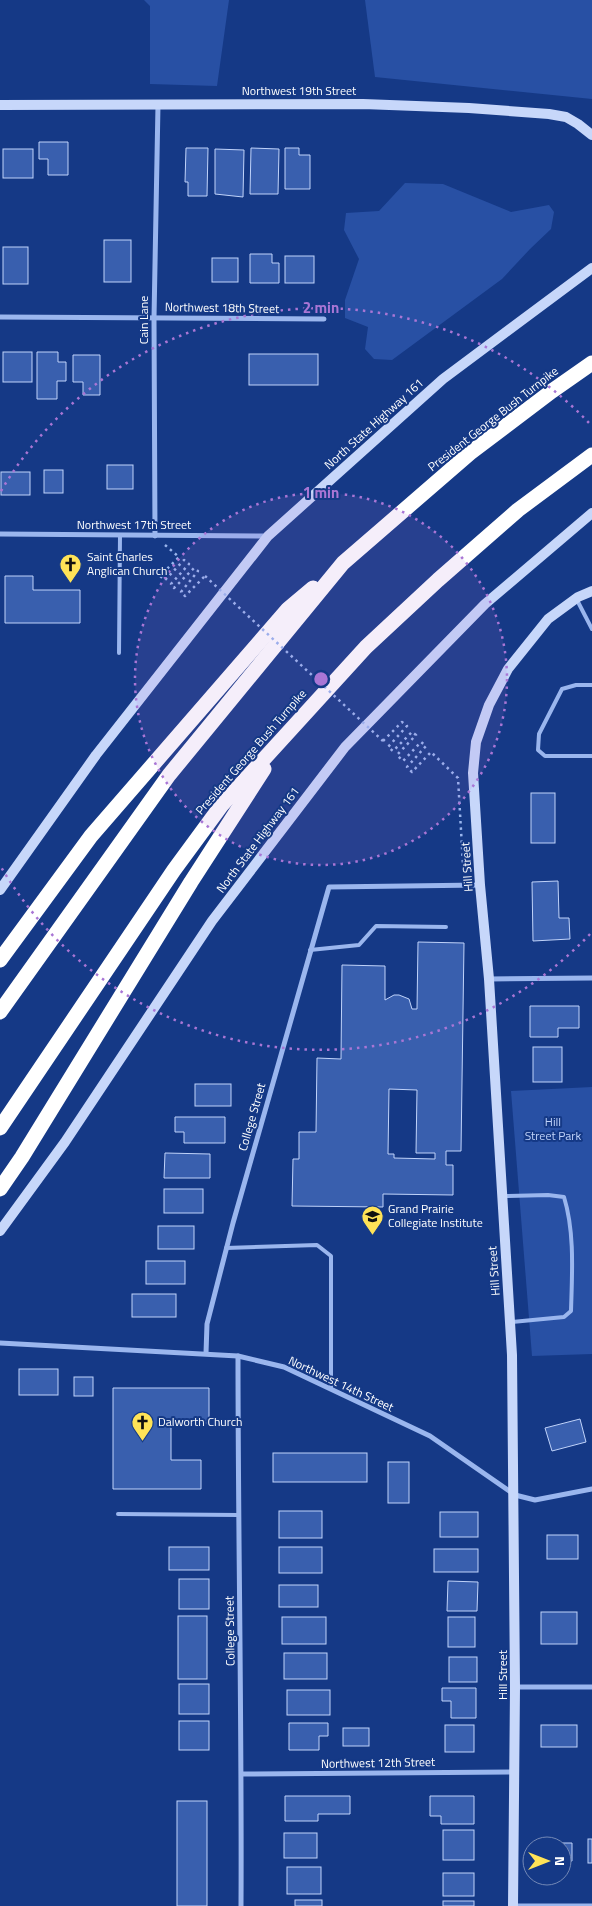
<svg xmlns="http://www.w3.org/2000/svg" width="592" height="1906" viewBox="0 0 592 1906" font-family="'Titillium Web',sans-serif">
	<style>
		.green { fill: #2850a4 }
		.building { fill: #395fae; stroke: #c0d3fa; fill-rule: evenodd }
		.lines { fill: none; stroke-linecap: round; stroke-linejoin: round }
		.path { stroke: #9ab6ee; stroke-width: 2.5; stroke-dasharray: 2.5 4; stroke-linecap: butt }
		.lane { stroke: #9ab6ee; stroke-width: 4 }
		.street { stroke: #9ab6ee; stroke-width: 5 }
		.secondary { stroke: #c7d7fa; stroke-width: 10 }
		.highway { stroke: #fff; stroke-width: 15 }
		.path-bridge { stroke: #9ab6ee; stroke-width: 2.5; stroke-dasharray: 2.5 4; stroke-linecap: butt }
		.ring { fill: none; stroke: #a976d5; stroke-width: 2.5; stroke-dasharray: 2.5 5 }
		.labels { text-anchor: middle; stroke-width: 4; stroke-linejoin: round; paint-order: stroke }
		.street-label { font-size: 12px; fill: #fff; stroke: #153986 }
		.poi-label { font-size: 12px; fill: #fff; stroke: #153986; text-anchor: start }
		.park-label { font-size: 12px; fill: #c0d3fa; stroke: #153986 }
		.centre { fill: #a976d5; stroke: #153986; stroke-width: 2.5 }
		.ring-label { font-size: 15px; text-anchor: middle; font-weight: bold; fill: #a976d5; stroke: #153986; stroke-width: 4; stroke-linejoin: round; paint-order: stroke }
	</style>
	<rect width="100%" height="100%" fill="#153986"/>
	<g class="green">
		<polygon points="144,0 229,0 217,86 150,84 150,6"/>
		<polygon points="365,0 592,0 592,99 375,77"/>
		<polygon points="405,183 443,184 511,212 549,205 554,212 551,229 530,249 502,279 392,360 374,359 365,349 368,327 345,318 345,300 359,259 344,230 346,213 379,211"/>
		<polygon points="592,1087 592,1354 532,1356 511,1091"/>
	</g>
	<g class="building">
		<polygon points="39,142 68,142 68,175 48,175 48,159 39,159"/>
		<polygon points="186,148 208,148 207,196 188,196 188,182 185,182"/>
		<polygon points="251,148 279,149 278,194 250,194"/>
		<polygon points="285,148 299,148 299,155 310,155 310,189 285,189"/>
		<rect x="3" y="149" width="30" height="29"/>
		<polygon points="215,149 244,150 243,197 215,194"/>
		<rect x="104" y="240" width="27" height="42"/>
		<rect x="3" y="247" width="25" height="37"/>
		<polygon points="250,254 272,254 272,263 279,263 279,283 250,283"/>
		<rect x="285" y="256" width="29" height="27"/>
		<rect x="212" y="258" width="26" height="24"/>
		<rect x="3" y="352" width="29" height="30"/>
		<polygon points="37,352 58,352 58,362 66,362 66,381 57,381 57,399 37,399"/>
		<rect x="249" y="354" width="69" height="31"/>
		<polygon points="73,355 100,355 100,395 83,395 83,382 73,382"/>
		<rect x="107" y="465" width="26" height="24"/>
		<rect x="44" y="470" width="19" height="23"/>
		<rect x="1" y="472" width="29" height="23"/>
		<polygon points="5,576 33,576 33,590 80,590 80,623 5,623"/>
		<rect x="531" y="793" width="24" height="50"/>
		<polygon points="558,881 559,918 569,918 570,939 533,941 532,882"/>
		<path d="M418,942L464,943L461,1151H446V1165H453V1195L383,1194V1207L292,1206L293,1159H299V1132H316L317,1058L341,1059L342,965L385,966V1000L394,995H399L409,999L412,1009H417ZM389,1089L417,1090L416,1153H435V1159L394,1158V1154H388Z"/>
		<polygon points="530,1006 579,1006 579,1028 558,1028 558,1037 530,1037"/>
		<rect x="533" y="1047" width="29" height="35"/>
		<rect x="195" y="1084" width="36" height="22"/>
		<polygon points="175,1117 225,1117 225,1143 184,1143 184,1132 175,1132"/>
		<polygon points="165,1153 210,1154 210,1178 164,1178"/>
		<rect x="164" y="1189" width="39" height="24"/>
		<rect x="158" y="1226" width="36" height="23"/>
		<rect x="146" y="1261" width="39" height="23"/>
		<rect x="132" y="1294" width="44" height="23"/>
		<rect x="19" y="1369" width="39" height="26"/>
		<rect x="74" y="1377" width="19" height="19"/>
		<polygon points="113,1388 209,1388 209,1423 171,1423 171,1460 201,1460 201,1489 113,1489"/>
		<polygon points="580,1419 586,1442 552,1451 545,1428"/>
		<rect x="273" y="1453" width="94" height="29"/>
		<rect x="388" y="1462" width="21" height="41"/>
		<rect x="279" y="1511" width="43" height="27"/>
		<rect x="440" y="1512" width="38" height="25"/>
		<rect x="547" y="1535" width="31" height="24"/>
		<rect x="169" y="1547" width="40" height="23"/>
		<rect x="279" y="1547" width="43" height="26"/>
		<rect x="434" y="1549" width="44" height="23"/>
		<rect x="179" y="1579" width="30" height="30"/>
		<polygon points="448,1581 478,1582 477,1611 447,1611"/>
		<rect x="279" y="1585" width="39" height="22"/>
		<rect x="541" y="1612" width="36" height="32"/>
		<rect x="178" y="1616" width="29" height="63"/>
		<rect x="282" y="1617" width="44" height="27"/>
		<rect x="448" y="1617" width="27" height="30"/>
		<rect x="284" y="1653" width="43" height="26"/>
		<rect x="449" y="1657" width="28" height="25"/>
		<rect x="179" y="1684" width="30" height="30"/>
		<polygon points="442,1688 476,1688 476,1718 451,1718 451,1701 442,1701"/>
		<rect x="287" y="1690" width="43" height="25"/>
		<rect x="179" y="1721" width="30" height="29"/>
		<polygon points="289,1723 328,1723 328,1736 319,1736 319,1750 289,1750"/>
		<rect x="445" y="1725" width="29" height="27"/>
		<rect x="541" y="1725" width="36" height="22"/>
		<rect x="343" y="1728" width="26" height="18"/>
		<polygon points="285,1796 350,1796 350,1814 318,1814 318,1821 285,1821"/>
		<polygon points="430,1796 474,1796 474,1824 441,1824 441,1816 430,1816"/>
		<rect x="177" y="1801" width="30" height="105"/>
		<rect x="443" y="1830" width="31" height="30"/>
		<rect x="284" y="1833" width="33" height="25"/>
		<rect x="588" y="1839" width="4" height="24"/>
		<polygon points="538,1843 572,1843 572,1861 562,1861 562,1846 538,1846"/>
		<rect x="287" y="1867" width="34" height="27"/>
		<rect x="443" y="1873" width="31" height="23"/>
		<rect x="295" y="1900" width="27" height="6"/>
		<rect x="443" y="1901" width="31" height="5"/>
	</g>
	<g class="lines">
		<g class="path">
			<polyline points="165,545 179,557 160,576 165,580 184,560 189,564 171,584 174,588 194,568 198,571 181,592 185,596 205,576"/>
			<polyline points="383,741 402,722 407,726 388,747 393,751 412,732 416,735 397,755 403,761 421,742 426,746 407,767 412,772 431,752 458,778 463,865 466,867"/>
		</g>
		<g class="lane">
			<polyline points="577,600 592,629"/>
			<polyline points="119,653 120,535"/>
			<polyline points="592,685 576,685 562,689 539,734 538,750 545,756 592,756"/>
			<polyline points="310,950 359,945 376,926 446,927"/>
			<path d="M505,1196L548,1195L564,1197C575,1233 572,1274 571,1311L564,1317L512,1322"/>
			<polyline points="226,1248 317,1245 331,1256 331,1389"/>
			<polyline points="118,1514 238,1515"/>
		</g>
		<g class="street">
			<polyline points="0,317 324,319"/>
			<polyline points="0,534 267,536"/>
			<polyline points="155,536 154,318 158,105"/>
			<polyline points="489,979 592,978"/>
			<polyline points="0,1343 238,1356 284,1367 430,1436 515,1495 535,1500 592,1489"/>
			<polyline points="206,1353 207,1324 233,1223 329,887 480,885"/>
			<path d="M238,1356C238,1539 242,1723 241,1906"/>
			<polyline points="515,1687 592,1687"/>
			<polyline points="242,1774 514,1772"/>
			<polyline points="513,1906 592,1906"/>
		</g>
		<g class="secondary">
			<polyline points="0,105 363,104 469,108 549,114 566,117 578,124 592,135"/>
			<polyline points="0,890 96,755 268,536 443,379 592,268"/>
			<polyline points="0,1231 65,1142 212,921 345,747 485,604 592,513"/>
			<polyline points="513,1906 515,1687 512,1355 489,979 480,885 473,773 476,742 489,705 508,669 548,619 578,597 592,591"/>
		</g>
		<g class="highway">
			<polyline points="0,960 91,836 288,609 313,588"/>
			<polyline points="0,1012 169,775 343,563 470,453 552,391 592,363"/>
			<polyline points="0,1128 174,870 221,806 366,647 438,580 518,510 592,455"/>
			<polyline points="0,1189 22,1157 191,882 264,769"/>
		</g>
		<polyline class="path-bridge" points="205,576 383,741"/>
	</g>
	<circle cx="321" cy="679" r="186" fill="#a976d5" fill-opacity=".12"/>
	<g class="ring">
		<circle cx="321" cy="679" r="186"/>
		<path d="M590 934A371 371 0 0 1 1 867M1 491A371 371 0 0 1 590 424"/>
	</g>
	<defs>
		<symbol id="church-pin" viewBox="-11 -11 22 30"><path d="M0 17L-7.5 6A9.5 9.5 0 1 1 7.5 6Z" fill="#ffe357" stroke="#153986"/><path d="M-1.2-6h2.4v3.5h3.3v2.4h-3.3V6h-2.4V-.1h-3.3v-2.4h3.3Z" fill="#111"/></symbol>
		<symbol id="school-pin" viewBox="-11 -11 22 30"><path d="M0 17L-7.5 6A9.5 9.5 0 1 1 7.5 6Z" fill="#ffe357" stroke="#153986"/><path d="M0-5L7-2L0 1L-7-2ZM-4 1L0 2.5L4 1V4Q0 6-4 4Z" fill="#111"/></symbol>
	</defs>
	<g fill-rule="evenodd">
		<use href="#church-pin" x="58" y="552" width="25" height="34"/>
		<use href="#school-pin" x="360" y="1204" width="25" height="34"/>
		<use href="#church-pin" x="130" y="1410" width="25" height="34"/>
	</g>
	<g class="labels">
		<g class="street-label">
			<text x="299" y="95">Northwest 19th Street</text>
			<text transform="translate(222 308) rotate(1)" y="4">Northwest 18th Street</text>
			<text transform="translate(144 320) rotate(-90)" y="4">Cain Lane</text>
			<text transform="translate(493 419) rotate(-38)" y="4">President George Bush Turnpike</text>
			<text transform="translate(374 424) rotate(-42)" y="4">North State Highway 161</text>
			<text x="134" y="529">Northwest 17th Street</text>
			<text transform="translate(251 752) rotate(-49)" y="4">President George Bush Turnpike</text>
			<text transform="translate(258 840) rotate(-53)" y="4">North State Highway 161</text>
			<text transform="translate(467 867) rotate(-94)" y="4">Hill Street</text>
			<text transform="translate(252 1117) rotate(-74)" y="4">College Street</text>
			<text transform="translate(494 1271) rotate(-94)" y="4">Hill Street</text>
			<text transform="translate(341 1384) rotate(25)" y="4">Northwest 14th Street</text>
			<text transform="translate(230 1631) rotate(-91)" y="4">College Street</text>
			<text transform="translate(503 1675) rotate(-90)" y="4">Hill Street</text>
			<text transform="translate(378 1763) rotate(-1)" y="4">Northwest 12th Street</text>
		</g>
		<g class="poi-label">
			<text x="87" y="561">Saint Charles<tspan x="87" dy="14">Anglican Church</tspan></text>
			<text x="388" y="1213">Grand Prairie<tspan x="388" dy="14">Collegiate Institute</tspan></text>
			<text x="158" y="1426">Dalworth Church</text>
		</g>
		<g class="park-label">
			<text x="553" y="1126">Hill<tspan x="553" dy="14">Street Park</tspan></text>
		</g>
	</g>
	<circle cx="321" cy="679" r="8" class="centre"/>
	<g class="ring-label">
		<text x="321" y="313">2 min</text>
		<text x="321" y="498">1 min</text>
	</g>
	<g transform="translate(547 1861) rotate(90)"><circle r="24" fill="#153986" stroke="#7388b6"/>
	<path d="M0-4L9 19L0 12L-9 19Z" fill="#ffe357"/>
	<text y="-8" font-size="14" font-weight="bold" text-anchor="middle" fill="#ffffff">N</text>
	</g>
</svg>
